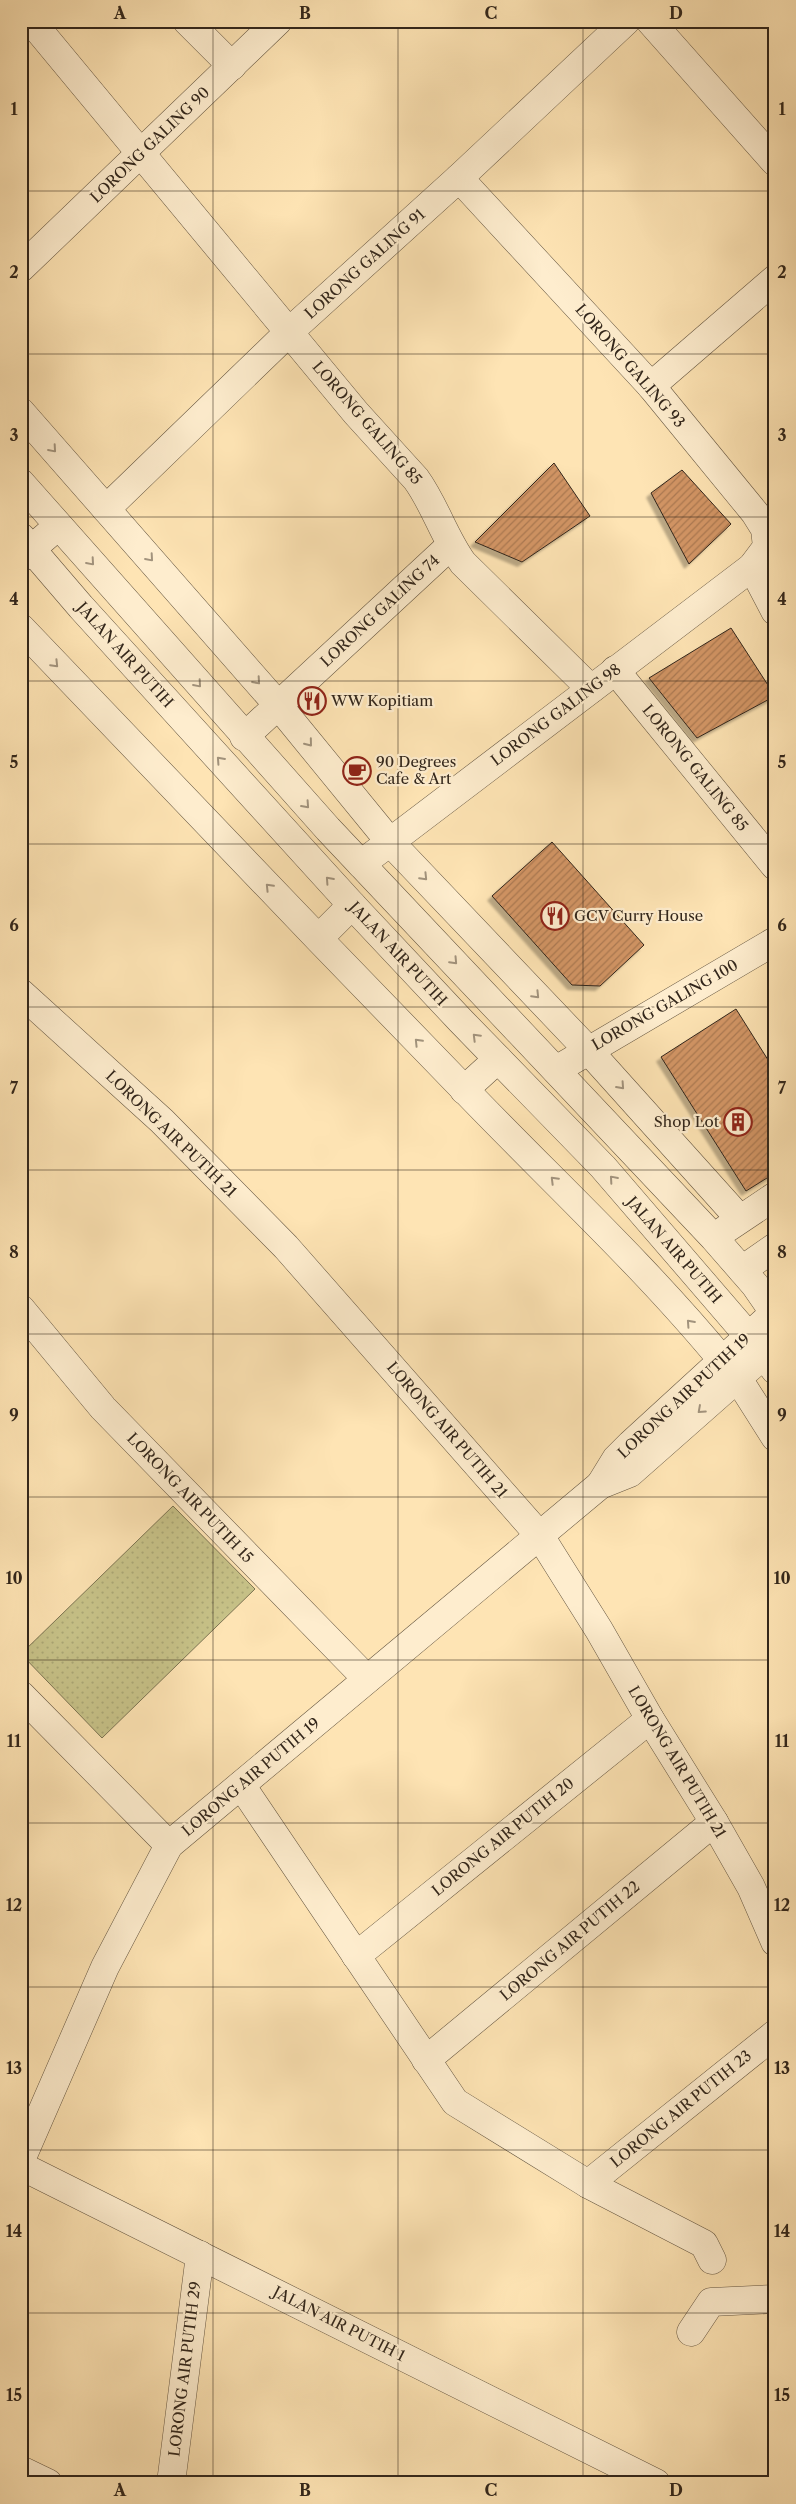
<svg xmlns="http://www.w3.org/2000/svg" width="796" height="2504" viewBox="0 0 796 2504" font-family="'Libre Caslon Text',serif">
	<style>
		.grass { fill: url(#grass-dots); stroke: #7c7452 }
		.building { fill: url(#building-hatch); stroke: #32261b; filter: url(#shadow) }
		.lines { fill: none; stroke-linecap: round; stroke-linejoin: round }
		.minor-casing { stroke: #655641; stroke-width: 29 }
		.tertiary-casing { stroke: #655641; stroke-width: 29 }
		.minor { stroke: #feedce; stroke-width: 28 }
		.tertiary { stroke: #feedce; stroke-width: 28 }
		.oneway { stroke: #a2937d }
		.grid { fill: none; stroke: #32261b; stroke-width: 1; stroke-opacity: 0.55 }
		.labels { text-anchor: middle; stroke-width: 4.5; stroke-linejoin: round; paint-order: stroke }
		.street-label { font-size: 15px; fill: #32261b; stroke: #feedce }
		.poi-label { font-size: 15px; fill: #32261b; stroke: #feedce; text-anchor: start }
		.neatline { fill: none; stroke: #32261b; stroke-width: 2 }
		.grid-label { font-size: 16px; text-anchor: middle; font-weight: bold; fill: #32261b }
	</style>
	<defs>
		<pattern id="grass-dots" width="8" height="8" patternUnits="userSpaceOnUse" patternTransform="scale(1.25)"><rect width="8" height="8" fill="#c7c288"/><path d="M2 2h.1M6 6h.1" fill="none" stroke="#aba775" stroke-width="1.8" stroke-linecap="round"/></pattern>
		<pattern id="building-hatch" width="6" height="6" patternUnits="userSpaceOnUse" patternTransform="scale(1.25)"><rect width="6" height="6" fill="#d29565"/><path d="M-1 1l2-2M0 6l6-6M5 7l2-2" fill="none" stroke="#ab7952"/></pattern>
		<filter id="shadow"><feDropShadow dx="-4.5" dy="4.5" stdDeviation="1" flood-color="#0004"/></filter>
	</defs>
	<rect width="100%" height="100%" fill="#fee4b4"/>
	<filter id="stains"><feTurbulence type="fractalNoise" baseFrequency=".004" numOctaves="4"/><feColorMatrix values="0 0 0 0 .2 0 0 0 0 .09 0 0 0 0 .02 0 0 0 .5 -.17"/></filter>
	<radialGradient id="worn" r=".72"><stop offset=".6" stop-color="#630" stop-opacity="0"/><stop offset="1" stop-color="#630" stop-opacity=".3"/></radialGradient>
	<polygon class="grass" points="173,1506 255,1589 102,1738 21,1654"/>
	<g class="building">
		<polygon points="554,463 590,516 522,562 475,542"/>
		<polygon points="682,470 731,524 689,564 651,493"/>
		<polygon points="731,628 775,696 697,738 649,678"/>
		<polygon points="552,842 644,945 600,986 572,985 492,896"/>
		<polygon points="736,1009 775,1071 775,1173 746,1191 661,1057"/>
	</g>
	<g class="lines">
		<defs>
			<g id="minor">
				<path d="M31,21L356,413L416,479C435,505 444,537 463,563L591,689"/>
				<polyline points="187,21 232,66"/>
				<polyline points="650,21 775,162"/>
				<polyline points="21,268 278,21"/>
				<polyline points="651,386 775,279"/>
				<polyline points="21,412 278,705 390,842 588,1050 739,1218"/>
				<polyline points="106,509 289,332 459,178 626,21"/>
				<polyline points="21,558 58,526"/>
				<polyline points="752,567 775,611"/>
				<path d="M21,628C168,782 314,935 462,1087C549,1178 642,1263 722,1360"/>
				<polyline points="615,670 775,866"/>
				<polyline points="244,737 450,546"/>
				<polyline points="361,864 752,567 767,547 765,529 755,513 651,386 459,178"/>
				<polyline points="319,938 352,905"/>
				<polyline points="21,993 162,1121 286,1247 540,1536 599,1630 650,1719 714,1822 751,1887 775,1942"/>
				<polyline points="556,1070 775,941"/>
				<polyline points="464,1090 498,1059"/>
				<polyline points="726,1229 775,1196"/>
				<polyline points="742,1270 775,1247"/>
				<polyline points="21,1309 103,1408 367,1679"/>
				<polyline points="737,1377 775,1437"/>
				<polyline points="600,1485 616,1459 631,1444 774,1313"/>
				<polyline points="21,1695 169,1845"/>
				<polyline points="241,1785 455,2102 588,2184 704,2244 712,2260"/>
				<polyline points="356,1956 650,1719"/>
				<polyline points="426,2060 714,1822"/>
				<polyline points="21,2160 105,1967 169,1845 600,1485 630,1473 775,1345"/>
				<polyline points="21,2166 656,2483"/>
				<polyline points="588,2184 775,2034"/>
				<polyline points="691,2332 711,2302 775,2299"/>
				<polyline points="21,2470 48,2483"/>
				<polyline points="171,2483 200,2255"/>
			</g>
			<g id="tertiary">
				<polyline points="21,483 328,829 714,1238 755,1285 775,1314"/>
				<polyline points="21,537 81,607 352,905 461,1021 603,1167 764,1354 775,1370"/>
			</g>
		</defs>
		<use href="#minor" class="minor-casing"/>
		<use href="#tertiary" class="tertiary-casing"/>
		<use href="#minor" class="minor"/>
		<use href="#tertiary" class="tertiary"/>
	</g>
	<defs><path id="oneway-chevron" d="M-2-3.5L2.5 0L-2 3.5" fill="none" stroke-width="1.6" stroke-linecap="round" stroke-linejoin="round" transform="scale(1.25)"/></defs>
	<g class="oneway">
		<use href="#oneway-chevron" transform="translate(53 449) rotate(49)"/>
		<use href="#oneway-chevron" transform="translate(150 558) rotate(49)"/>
		<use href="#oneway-chevron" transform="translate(91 562) rotate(49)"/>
		<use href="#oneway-chevron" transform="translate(55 664) rotate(46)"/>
		<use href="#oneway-chevron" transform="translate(257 681) rotate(49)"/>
		<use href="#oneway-chevron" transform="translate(198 684) rotate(49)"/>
		<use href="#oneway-chevron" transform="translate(309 743) rotate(51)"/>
		<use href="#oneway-chevron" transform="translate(220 760) rotate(-132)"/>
		<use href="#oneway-chevron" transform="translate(306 805) rotate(48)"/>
		<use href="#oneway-chevron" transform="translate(424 877) rotate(46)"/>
		<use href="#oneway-chevron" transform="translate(329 880) rotate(-132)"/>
		<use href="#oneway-chevron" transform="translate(269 887) rotate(-134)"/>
		<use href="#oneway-chevron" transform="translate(454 961) rotate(47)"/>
		<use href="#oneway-chevron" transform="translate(536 995) rotate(46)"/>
		<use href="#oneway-chevron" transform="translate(476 1037) rotate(-135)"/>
		<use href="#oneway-chevron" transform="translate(418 1042) rotate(-134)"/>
		<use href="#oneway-chevron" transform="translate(621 1086) rotate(48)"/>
		<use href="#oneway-chevron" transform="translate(613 1179) rotate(-131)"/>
		<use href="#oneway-chevron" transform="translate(554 1180) rotate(-135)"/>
		<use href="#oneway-chevron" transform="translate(690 1323) rotate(-132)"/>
		<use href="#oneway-chevron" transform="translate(701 1410) rotate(138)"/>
	</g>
	<path class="grid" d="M213,21V2483M398,21V2483M583,21V2483M21,191H775M21,354H775M21,517H775M21,681H775M21,844H775M21,1007H775M21,1170H775M21,1334H775M21,1497H775M21,1660H775M21,1823H775M21,1987H775M21,2150H775M21,2313H775"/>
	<defs>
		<symbol id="restaurant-ring" viewBox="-11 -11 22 22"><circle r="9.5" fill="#feedce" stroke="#8f2418" stroke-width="1.5"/><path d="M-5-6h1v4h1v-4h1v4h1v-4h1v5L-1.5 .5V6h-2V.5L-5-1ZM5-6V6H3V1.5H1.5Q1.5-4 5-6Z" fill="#8f2418"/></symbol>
		<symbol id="cafe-ring" viewBox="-11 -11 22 22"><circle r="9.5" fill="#feedce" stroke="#8f2418" stroke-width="1.5"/><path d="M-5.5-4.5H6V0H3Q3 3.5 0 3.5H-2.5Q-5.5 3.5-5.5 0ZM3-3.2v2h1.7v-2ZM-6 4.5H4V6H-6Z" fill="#8f2418"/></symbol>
		<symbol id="building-ring" viewBox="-11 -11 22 22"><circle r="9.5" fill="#feedce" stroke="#8f2418" stroke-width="1.5"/><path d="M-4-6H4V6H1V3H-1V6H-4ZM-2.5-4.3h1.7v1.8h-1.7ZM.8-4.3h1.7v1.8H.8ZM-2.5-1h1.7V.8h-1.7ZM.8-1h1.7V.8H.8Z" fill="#8f2418"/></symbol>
	</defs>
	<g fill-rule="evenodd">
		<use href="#restaurant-ring" x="296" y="685" width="32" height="32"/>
		<use href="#cafe-ring" x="341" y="755" width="32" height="32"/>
		<use href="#restaurant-ring" x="539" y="900" width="32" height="32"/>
		<use href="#building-ring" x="722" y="1106" width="32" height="32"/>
	</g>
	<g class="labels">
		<g class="street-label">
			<text transform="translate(150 145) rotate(-44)" y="5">LORONG GALING 90</text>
			<text transform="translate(365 264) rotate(-42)" y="5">LORONG GALING 91</text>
			<text transform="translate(630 366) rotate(49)" y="5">LORONG GALING 93</text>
			<text transform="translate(367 423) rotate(49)" y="5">LORONG GALING 85</text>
			<text transform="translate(380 611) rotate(-43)" y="5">LORONG GALING 74</text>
			<text transform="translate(125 655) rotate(48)" y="5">JALAN AIR PUTIH</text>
			<text transform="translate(556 715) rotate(-37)" y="5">LORONG GALING 98</text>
			<text transform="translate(695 768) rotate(51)" y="5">LORONG GALING 85</text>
			<text transform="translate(398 954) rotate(47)" y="5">JALAN AIR PUTIH</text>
			<text transform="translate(665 1005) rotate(-30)" y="5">LORONG GALING 100</text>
			<text transform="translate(171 1134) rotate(44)" y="5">LORONG AIR PUTIH 21</text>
			<text transform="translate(674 1250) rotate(49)" y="5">JALAN AIR PUTIH</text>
			<text transform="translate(684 1396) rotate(-43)" y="5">LORONG AIR PUTIH 19</text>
			<text transform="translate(447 1430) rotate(49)" y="5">LORONG AIR PUTIH 21</text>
			<text transform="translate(190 1498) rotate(46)" y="5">LORONG AIR PUTIH 15</text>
			<text transform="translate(677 1762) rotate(59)" y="5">LORONG AIR PUTIH 21</text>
			<text transform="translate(251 1777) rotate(-40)" y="5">LORONG AIR PUTIH 19</text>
			<text transform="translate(503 1837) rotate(-39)" y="5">LORONG AIR PUTIH 20</text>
			<text transform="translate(570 1941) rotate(-40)" y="5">LORONG AIR PUTIH 22</text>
			<text transform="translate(681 2109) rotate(-39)" y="5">LORONG AIR PUTIH 23</text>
			<text transform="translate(339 2324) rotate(27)" y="5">JALAN AIR PUTIH 1</text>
			<text transform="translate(185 2369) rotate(-83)" y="5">LORONG AIR PUTIH 29</text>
		</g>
		<g class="poi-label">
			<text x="331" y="706">WW Kopitiam</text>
			<text x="376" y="767">90 Degrees<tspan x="376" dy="17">Cafe &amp; Art</tspan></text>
			<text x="574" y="921">GCV Curry House</text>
			<text x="719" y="1127" text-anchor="end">Shop Lot</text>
		</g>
	</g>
	<rect width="796" height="2504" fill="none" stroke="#fee4b4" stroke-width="55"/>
	<rect x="28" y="28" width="740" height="2448" class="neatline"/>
	<g class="grid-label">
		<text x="120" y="19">A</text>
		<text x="305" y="19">B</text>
		<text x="491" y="19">C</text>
		<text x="676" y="19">D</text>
		<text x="14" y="115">1</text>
		<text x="782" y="115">1</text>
		<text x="14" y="278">2</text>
		<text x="782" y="278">2</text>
		<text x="14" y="441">3</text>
		<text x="782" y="441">3</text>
		<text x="14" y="605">4</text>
		<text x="782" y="605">4</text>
		<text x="14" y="768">5</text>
		<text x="782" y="768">5</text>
		<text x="14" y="931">6</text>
		<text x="782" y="931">6</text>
		<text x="14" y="1094">7</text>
		<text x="782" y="1094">7</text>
		<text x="14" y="1258">8</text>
		<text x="782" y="1258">8</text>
		<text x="14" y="1421">9</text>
		<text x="782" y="1421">9</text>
		<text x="14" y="1584">10</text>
		<text x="782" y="1584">10</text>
		<text x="14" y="1747">11</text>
		<text x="782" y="1747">11</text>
		<text x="14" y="1911">12</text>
		<text x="782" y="1911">12</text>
		<text x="14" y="2074">13</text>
		<text x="782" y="2074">13</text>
		<text x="14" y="2237">14</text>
		<text x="782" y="2237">14</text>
		<text x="14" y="2401">15</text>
		<text x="782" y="2401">15</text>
		<text x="120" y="2496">A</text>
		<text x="305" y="2496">B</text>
		<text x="491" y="2496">C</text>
		<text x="676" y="2496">D</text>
	</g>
	<rect width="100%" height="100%" filter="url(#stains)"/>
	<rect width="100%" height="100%" fill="url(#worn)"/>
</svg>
